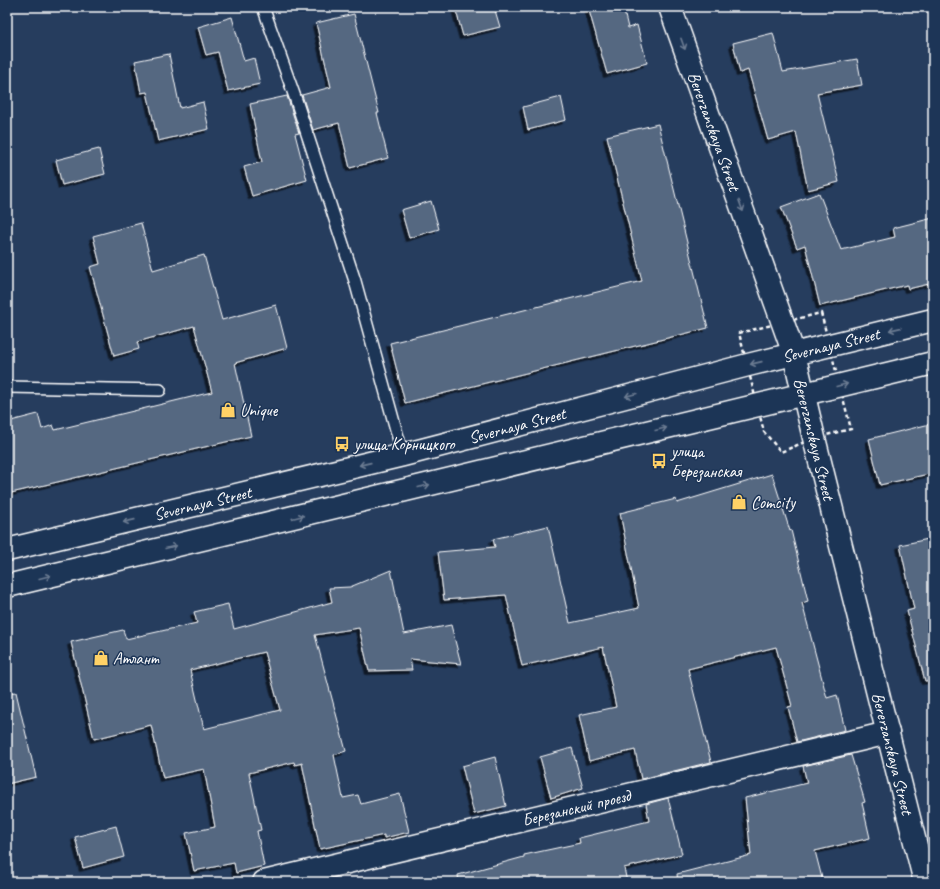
<svg xmlns="http://www.w3.org/2000/svg" width="940" height="889" viewBox="0 0 940 889" font-family="Caveat,sans-serif">
	<style>
		.building { fill: #556781; stroke: #fff; fill-rule: evenodd; filter: url(#shadow) }
		.lines { fill: none; stroke-linecap: round; stroke-linejoin: round }
		.lane-casing { stroke: #fff; stroke-width: 14 }
		.street-casing { stroke: #fff; stroke-width: 25 }
		.secondary-casing { stroke: #fff; stroke-width: 25 }
		.primary-casing { stroke: #fff; stroke-width: 25 }
		.path { stroke: #fff; stroke-width: 2.5; stroke-dasharray: 4 3; stroke-linecap: butt }
		.lane { stroke: #1d3557; stroke-width: 11 }
		.street { stroke: #1d3557; stroke-width: 22 }
		.secondary { stroke: #1d3557; stroke-width: 22 }
		.primary { stroke: #1d3557; stroke-width: 22 }
		.oneway { stroke: #6c7c92 }
		.labels { text-anchor: middle; stroke-width: 3; stroke-linejoin: round; paint-order: stroke }
		.street-label { font-size: 17px; fill: #fff; stroke: #1d3557 }
		.poi-label { font-size: 17px; fill: #fff; stroke: #1d3557; text-anchor: start }
	</style>
	<defs>
		<filter id="shadow"><feDropShadow dx="-3.5" dy="3.5" stdDeviation="0" flood-color="#0009"/></filter>
	</defs>
	<rect width="100%" height="100%" fill="#263d5e"/>
	<filter id="ink" filterUnits="userSpaceOnUse"><feTurbulence type="fractalNoise" baseFrequency=".025" numOctaves="2"/><feDisplacementMap in="SourceGraphic" scale="8" xChannelSelector="R" yChannelSelector="G"/><feConvolveMatrix kernelMatrix="1 2 1 2 8 2 1 2 1" color-interpolation-filters="sRGB"/></filter>
	<g filter="url(#ink)">
		<g class="building">
			<polygon points="455,7 494,7 500,27 463,36"/>
			<polygon points="588,7 623,7 628,28 637,25 647,63 607,74"/>
			<polygon points="354,14 379,113 377,113 388,158 350,168 339,123 313,130 302,95 331,87 316,23"/>
			<polygon points="232,17 244,61 254,58 260,84 228,91 218,52 206,55 198,27"/>
			<polygon points="773,33 783,72 857,59 862,85 817,93 839,182 808,190 796,132 768,140 748,70 740,73 733,43"/>
			<polygon points="169,54 180,108 203,102 209,129 158,141 147,92 141,93 135,61"/>
			<polygon points="287,96 299,133 295,134 307,180 252,196 244,167 262,162 250,104"/>
			<polygon points="561,97 566,120 528,130 523,107"/>
			<polygon points="658,124 708,328 405,403 390,343 642,281 607,136"/>
			<polygon points="99,149 105,174 62,185 56,160"/>
			<polygon points="819,193 841,250 895,237 893,228 933,218 933,283 908,289 907,285 820,306 805,245 797,248 781,207"/>
			<polygon points="431,201 439,229 409,238 401,210"/>
			<polygon points="141,223 153,270 204,255 222,320 276,305 287,348 235,363 251,436 7,494 7,422 38,414 42,429 53,425 55,430 212,392 194,326 137,342 139,349 114,356 90,267 100,264 93,236"/>
			<polygon points="930,424 933,436 933,473 880,485 869,439"/>
			<polygon points="772,474 790,531 791,530 808,601 802,603 827,698 837,695 845,730 797,742 788,707 792,706 776,647 688,669 711,762 641,779 635,750 589,761 579,715 616,707 603,647 522,666 506,595 444,600 438,552 495,547 493,539 548,526 570,623 639,608 620,513 676,499 677,503"/>
			<polygon points="933,538 933,680 925,681 907,611 914,609 900,545"/>
			<path d="M391,570L404,634L451,625L461,664L410,659L412,670L369,671L359,628L315,635L346,751L334,755L343,798L358,795L361,804L400,794L409,832L384,838V835L320,849L302,763L295,765L294,762L249,773L261,830L257,831L264,866L236,873L234,863L194,871L186,833L215,827L204,769L163,778L151,725L94,739L71,642L123,630L126,639L197,623L194,612L228,604L234,629L332,602L329,588L350,587ZM264,652L280,710L204,729L190,670Z"/>
			<polygon points="16,692 36,777 7,784 7,693"/>
			<polygon points="572,748 583,788 551,798 540,757"/>
			<polygon points="851,755 865,802 862,803 870,838 815,851 823,882 678,882 677,874 751,855 745,798 807,783 803,766"/>
			<polygon points="495,757 506,806 474,814 462,766"/>
			<polygon points="668,798 682,854 624,868 627,882 459,882 458,875 524,857 524,855 580,843 579,838 649,821 646,804"/>
			<polygon points="116,826 124,857 83,868 75,837"/>
		</g>
		<g class="lines">
			<defs>
				<g id="lane">
					<polyline points="263,7 296,100 355,281 403,455"/>
					<polyline points="7,387 160,390"/>
				</g>
				<g id="street">
					<path id="s1" d="M264,882L888,733"/>
				</g>
				<g id="secondary">
					<path id="s2" d="M670,7L794,354L814,438L925,882"/>
				</g>
				<g id="primary">
					<path id="s3" d="M7,550L403,455L748,365L933,320"/>
					<polyline points="7,586 933,363"/>
				</g>
			</defs>
			<use href="#lane" class="lane-casing"/>
			<use href="#street" class="street-casing"/>
			<use href="#secondary" class="secondary-casing"/>
			<use href="#primary" class="primary-casing"/>
			<polygon class="path" points="821,313 851,429 814,438 781,452 764,432 739,333"/>
			<use href="#lane" class="lane"/>
			<use href="#street" class="street"/>
			<use href="#secondary" class="secondary"/>
			<use href="#primary" class="primary"/>
		</g>
		<defs><path id="oneway-shaft" d="M-6 0H5M1.5-3L5.5 0L1.5 3" fill="none" stroke-width="1.6" stroke-linecap="round" stroke-linejoin="round"/></defs>
		<g class="oneway">
			<use href="#oneway-shaft" transform="translate(683 44) rotate(70)"/>
			<use href="#oneway-shaft" transform="translate(741 206) rotate(70)"/>
			<use href="#oneway-shaft" transform="translate(895 329) rotate(167)"/>
			<use href="#oneway-shaft" transform="translate(756 363) rotate(167)"/>
			<use href="#oneway-shaft" transform="translate(842 385) rotate(-14)"/>
			<use href="#oneway-shaft" transform="translate(631 395) rotate(165)"/>
			<use href="#oneway-shaft" transform="translate(661 429) rotate(-14)"/>
			<use href="#oneway-shaft" transform="translate(365 464) rotate(167)"/>
			<use href="#oneway-shaft" transform="translate(424 486) rotate(-14)"/>
			<use href="#oneway-shaft" transform="translate(298 517) rotate(-14)"/>
			<use href="#oneway-shaft" transform="translate(129 521) rotate(167)"/>
			<use href="#oneway-shaft" transform="translate(171 547) rotate(-14)"/>
			<use href="#oneway-shaft" transform="translate(45 577) rotate(-14)"/>
		</g>
	</g>
	<defs>
		<symbol id="shop-bare" viewBox="-9 -9 18 18"><path d="M-5-2.5h2.3a2.7 3.5 0 0 1 5.4 0H5L5.5 6h-11ZM-1.5-2.5h3a1.5 2.3 0 0 0-3 0Z" fill="#ffd166" stroke="#1d3557" stroke-width="2.5" paint-order="stroke"/></symbol>
		<symbol id="bus-bare" viewBox="-9 -9 18 18"><path d="M-5-6H5V4H4V6H2V4H-2V6H-4V4H-5ZM-3.5-4V0h7V-4ZM-3.5 1.2v1.5H-2V1.2ZM2 1.2v1.5H3.5V1.2Z" fill="#ffd166" stroke="#1d3557" stroke-width="2.5" paint-order="stroke"/></symbol>
	</defs>
	<g fill-rule="evenodd">
		<use href="#shop-bare" x="217" y="399" width="22" height="22"/>
		<use href="#bus-bare" x="331" y="433" width="22" height="22"/>
		<use href="#bus-bare" x="648" y="450" width="22" height="22"/>
		<use href="#shop-bare" x="728" y="491" width="22" height="22"/>
		<use href="#shop-bare" x="90" y="647" width="22" height="22"/>
	</g>
	<g class="labels">
		<g class="street-label">
			<text dy="6" stroke="none"><textPath href="#s2" startOffset="132">Bererzanskaya Street</textPath></text>
			<text dy="6" stroke="none"><textPath href="#s3" startOffset="849">Severnaya Street</textPath></text>
			<text dy="6" stroke="none"><textPath href="#s3" startOffset="525">Severnaya Street</textPath></text>
			<text dy="6" stroke="none"><textPath href="#s2" startOffset="456">Bererzanskaya Street</textPath></text>
			<text dy="6" stroke="none"><textPath href="#s3" startOffset="201">Severnaya Street</textPath></text>
			<text dy="6" stroke="none"><textPath href="#s2" startOffset="780">Bererzanskaya Street</textPath></text>
			<text dy="6" stroke="none"><textPath href="#s1" startOffset="321">Березанский проезд</textPath></text>
		</g>
		<g class="poi-label">
			<text x="240" y="416">Unique</text>
			<text x="354" y="450">улица Корницкого</text>
			<text x="671" y="457">улица<tspan x="671" dy="20">Березанская</tspan></text>
			<text x="751" y="508">Comcity</text>
			<text x="113" y="664">Атлант</text>
		</g>
	</g>
	<rect width="940" height="889" fill="none" stroke="#1d3557" stroke-width="24"/>
	<rect x="12" y="12" width="916" height="865" fill="none" stroke="#fff" stroke-width="1.5" filter="url(#ink)"/>
</svg>
